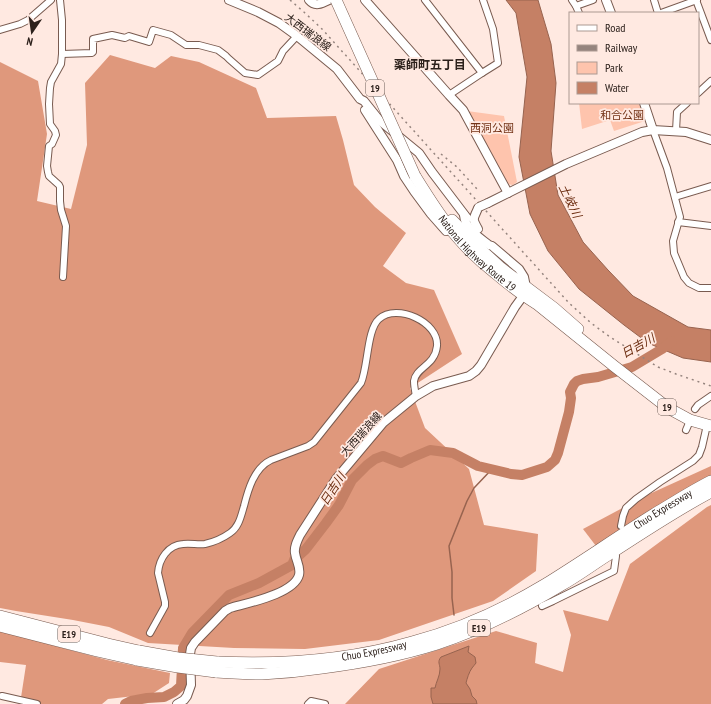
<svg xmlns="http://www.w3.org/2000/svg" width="711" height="704" viewBox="0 0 711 704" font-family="'PT Sans Narrow','Noto Sans JP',sans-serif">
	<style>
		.green { fill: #fec4ad }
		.forest { fill: #df987c }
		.water { fill: #c58065; stroke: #97634f }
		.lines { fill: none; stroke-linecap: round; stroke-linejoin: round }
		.stream { stroke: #97634f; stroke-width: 1.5 }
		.river { stroke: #c58065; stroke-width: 10 }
		.street-casing { stroke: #795b50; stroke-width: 8 }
		.secondary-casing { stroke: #795b50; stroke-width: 10 }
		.highway-casing { stroke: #795b50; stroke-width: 12 }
		.street { stroke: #fff; stroke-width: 6 }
		.secondary { stroke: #fff; stroke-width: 8 }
		.highway { stroke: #fff; stroke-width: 11 }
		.rail { stroke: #95847e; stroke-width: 1.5; stroke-dasharray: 2 4; stroke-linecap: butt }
		.secondary-bridge-casing { stroke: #795b50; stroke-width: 10; stroke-linecap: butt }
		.highway-bridge-casing { stroke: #795b50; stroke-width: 12; stroke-linecap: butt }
		.secondary-bridge { stroke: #fff; stroke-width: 8 }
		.highway-bridge { stroke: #fff; stroke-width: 11 }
		.labels { text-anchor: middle; stroke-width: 3.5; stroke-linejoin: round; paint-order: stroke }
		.shield { fill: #ffe9e1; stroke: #6b5c56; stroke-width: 1 }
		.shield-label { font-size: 10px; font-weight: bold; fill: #2c201b }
		.street-label { font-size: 11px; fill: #2c201b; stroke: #ffe9e1 }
		.park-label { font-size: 11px; fill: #733216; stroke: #ffe9e1 }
		.neighbourhood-label { font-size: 12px; font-weight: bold; fill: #2c201b; stroke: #ffe9e1 }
		.water-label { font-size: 12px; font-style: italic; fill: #6b2b0e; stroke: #ffe9e1 }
	</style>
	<rect width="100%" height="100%" fill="#ffe9e1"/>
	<g class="green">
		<polygon points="579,103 639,103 645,121 614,131 610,120 582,129"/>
		<polygon points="467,111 504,116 517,182 513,185 506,184"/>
	</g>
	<g class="forest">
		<polygon points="110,55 155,68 171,56 199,62 256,88 267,118 336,116 343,140 354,185 375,207 406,233 383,266 406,283 434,290 462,354 410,388 425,428 469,469 484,525 538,534 536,571 493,601 379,640 305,649 234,648 148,643 109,627 73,620 16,611 0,608 0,62 38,81 47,134 37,201 71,209 87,145 85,83"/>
		<polygon points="711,466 711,477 596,546 583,529 645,496"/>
		<polygon points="711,505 711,704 345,704 379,669 496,631 537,643 535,663 563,672 571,635 563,610 608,621 630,564 707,507"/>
		<polygon points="0,631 107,660 170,673 169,683 152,694 108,699 102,704 20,704 26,665 0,662"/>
	</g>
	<g class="water">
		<polygon points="506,0 538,0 551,44 556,83 551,151 558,195 583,242 608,270 633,296 688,327 711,330 711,362 683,358 648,343 624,325 579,289 548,251 530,214 519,157 527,77 516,13"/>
		<path d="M469,646L468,652L475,657L476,663C475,665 473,666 472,668C469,672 467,679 466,683L470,689L472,696L476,700L477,704H433L431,697V688H435C436,682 440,676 440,669C440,664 437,662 441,657Z"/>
	</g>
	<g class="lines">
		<polyline class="stream" points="454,615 452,598 452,572 449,546 467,501 474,488 492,469"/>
		<polyline class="river" points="125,704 131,701 147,698 164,697 174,692 181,686 183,648 192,633 229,595 259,583 292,565 294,560 306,549 326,523 339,505 352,480 367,465 375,459 383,456 401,463 411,458 430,450 453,453 478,466 511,474 522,475 547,467 555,460 558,453 569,412 571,398 570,392 574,384 577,381 583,379 598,377 632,367 662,349 672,341"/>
		<defs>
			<g id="street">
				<polyline points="60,0 62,20 62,54 61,64 51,82 50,88 49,104 50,124 55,131 56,135 52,144 49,146 47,166 48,172 49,176 59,185 60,187 60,201 61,210 66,226 63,277"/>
				<polyline points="425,0 482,73"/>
				<polyline points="572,0 576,6 579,13"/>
				<polyline points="654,0 658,13"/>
				<polyline points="696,0 711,40"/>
				<polyline points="576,6 593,0"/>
				<polyline points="661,13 697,0"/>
				<polyline points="0,30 20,24 28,20 51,0"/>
				<polyline points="62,54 92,53 93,52 93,39 112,35 125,38 129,36 149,42 153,30 171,35 186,45 199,45 218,50 226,56 229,59 245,73 258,75 278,61 283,51 297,36"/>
				<polyline points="698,93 711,81"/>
				<polyline points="449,95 482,73 498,63 493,29 483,0"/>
				<polyline points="653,130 667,168 680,217 673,241 674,253 684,277 689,283 699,288 711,288"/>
				<polyline points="676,131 677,112 687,103"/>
				<polyline points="675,197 711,186"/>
				<polyline points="678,222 711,226"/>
				<polyline points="695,409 698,405 711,396"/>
				<polyline points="686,430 689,423"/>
				<polyline points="621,526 623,516 626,508 636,499 660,482 693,461 699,455 702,447 707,425"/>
				<polyline points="542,606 553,601 614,571 616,556"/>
				<path d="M150,633L165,606V602L158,573C159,559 168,545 183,544C191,543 198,545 205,544C214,542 223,538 230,533C239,527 241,516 244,506C248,490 254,468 271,460L308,446L314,442L361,383C368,367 367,329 379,319C397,303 439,322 437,346C435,366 416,367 414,381C414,386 415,391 416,396"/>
				<polyline points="2,696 37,704"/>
				<polyline points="308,704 311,701 325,704"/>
			</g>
			<g id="secondary">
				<polyline points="229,0 258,12 279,23 297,36 337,69 360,99 364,101 380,121 419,153 432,172 467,218"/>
				<path d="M309,0C315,7 321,4 329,0"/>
				<polyline points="365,0 449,95 463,110 508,193"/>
				<polyline points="606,0 611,13"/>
				<polyline points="644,103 653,130 686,132 711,140"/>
				<polyline points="365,110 397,160 404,176 414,191 431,214 446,231"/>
				<polyline points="488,203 566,164 642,132 653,130"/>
				<path d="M478,208C474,219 471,217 478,229"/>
				<path d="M177,704L184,700L187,696L191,685L190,654L191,648L195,642L225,611L230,608C247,603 294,594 299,575C301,567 296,561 295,553C294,547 297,541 300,535L336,479L383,423L416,396L433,386L469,376L476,371L481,365L515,307L523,296L526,287L524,277L519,269L492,246L489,245C479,237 465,229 464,215"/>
			</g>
			<g id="highway">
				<path id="s1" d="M415,176C428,197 441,218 457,237C468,250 481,262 495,273C508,284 522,295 537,304L614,366L668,408L690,420L711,426"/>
				<polyline points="452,220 478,247 501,268 554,308 578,329"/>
				<polyline points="0,616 108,644 139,651"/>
				<polyline points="0,626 97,651 137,660"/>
				<path id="s2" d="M217,662C283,665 349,660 412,642C457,630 504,609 544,585C583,561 620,535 659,511C676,501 693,490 711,481"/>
				<path d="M216,672C231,673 247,674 262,674C282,673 302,671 322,668C361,663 399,656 437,644C480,630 521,609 560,586C578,576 595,563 613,552C645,531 677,510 711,492"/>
			</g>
		</defs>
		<use href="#street" class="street-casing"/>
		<use href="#secondary" class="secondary-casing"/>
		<use href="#highway" class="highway-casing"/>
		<use href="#street" class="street"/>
		<use href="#secondary" class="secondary"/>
		<use href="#highway" class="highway"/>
		<g class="rail">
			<polyline points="290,0 305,13 322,29 569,303 591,323 610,337 658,367 676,374 711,386"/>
			<polyline points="441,154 457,167 477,189"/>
		</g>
		<defs>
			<polyline id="secondary-bridge" points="479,207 488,203"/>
			<g id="highway-bridge">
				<polyline points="336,0 415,176"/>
				<polyline points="139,651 178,658 217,662"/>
				<polyline points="137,660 178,667 216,672"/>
			</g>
		</defs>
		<use href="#secondary-bridge" class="secondary-bridge-casing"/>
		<use href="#highway-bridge" class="highway-bridge-casing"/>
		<use href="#secondary-bridge" class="secondary-bridge"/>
		<use href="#highway-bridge" class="highway-bridge"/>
	</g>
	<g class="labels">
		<g class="shield">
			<rect x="366" y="80" width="18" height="16" rx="3"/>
			<rect x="658" y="399" width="18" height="16" rx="3"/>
			<rect x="468" y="620" width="22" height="16" rx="3"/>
			<rect x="58" y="626" width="22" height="16" rx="3"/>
		</g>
		<g class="shield-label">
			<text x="375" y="92">19</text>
			<text x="667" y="411">19</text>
			<text x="479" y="632">E19</text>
			<text x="69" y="638">E19</text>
		</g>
		<g class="street-label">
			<text transform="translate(308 32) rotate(37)" y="4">大西瑞浪線</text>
			<text dy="4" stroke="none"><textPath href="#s1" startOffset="100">National Highway Route 19</textPath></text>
			<text transform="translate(361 434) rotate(-48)" y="4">大西瑞浪線</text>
			<text dy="4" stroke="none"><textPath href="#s2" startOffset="482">Chuo Expressway</textPath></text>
			<text dy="4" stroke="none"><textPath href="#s2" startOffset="158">Chuo Expressway</textPath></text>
		</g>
		<g class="park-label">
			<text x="622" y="119">和合公園</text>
			<text x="492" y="132">西洞公園</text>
		</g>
		<g class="neighbourhood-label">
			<text x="430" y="69">薬師町五丁目</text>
		</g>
		<g class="water-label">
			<text transform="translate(570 201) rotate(64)" y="4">土岐川</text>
			<text transform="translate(638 346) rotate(-29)" y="4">日吉川</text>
			<text transform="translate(333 489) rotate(-57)" y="4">日吉川</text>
		</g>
	</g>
	<rect x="569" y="12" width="130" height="92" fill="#ffe9e1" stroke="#ab9992"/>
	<rect x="577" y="25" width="20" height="6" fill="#ffffff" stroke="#ab9992"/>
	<text x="605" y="32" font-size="12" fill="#2c201b">Road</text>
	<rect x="577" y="45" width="20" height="6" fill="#95847e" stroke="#ab9992"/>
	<text x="605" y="52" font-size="12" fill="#2c201b">Railway</text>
	<rect x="577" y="62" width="20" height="12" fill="#fec4ad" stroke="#ab9992"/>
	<text x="605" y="72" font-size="12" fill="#2c201b">Park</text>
	<rect x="577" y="82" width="20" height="12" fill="#c58065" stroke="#ab9992"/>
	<text x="605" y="92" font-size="12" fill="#2c201b">Water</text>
	<g transform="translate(32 32) rotate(193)" stroke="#ffe9e1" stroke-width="3" paint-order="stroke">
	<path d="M0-3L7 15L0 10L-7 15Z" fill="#2c201b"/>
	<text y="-6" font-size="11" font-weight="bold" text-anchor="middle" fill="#2c201b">N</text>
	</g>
</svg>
